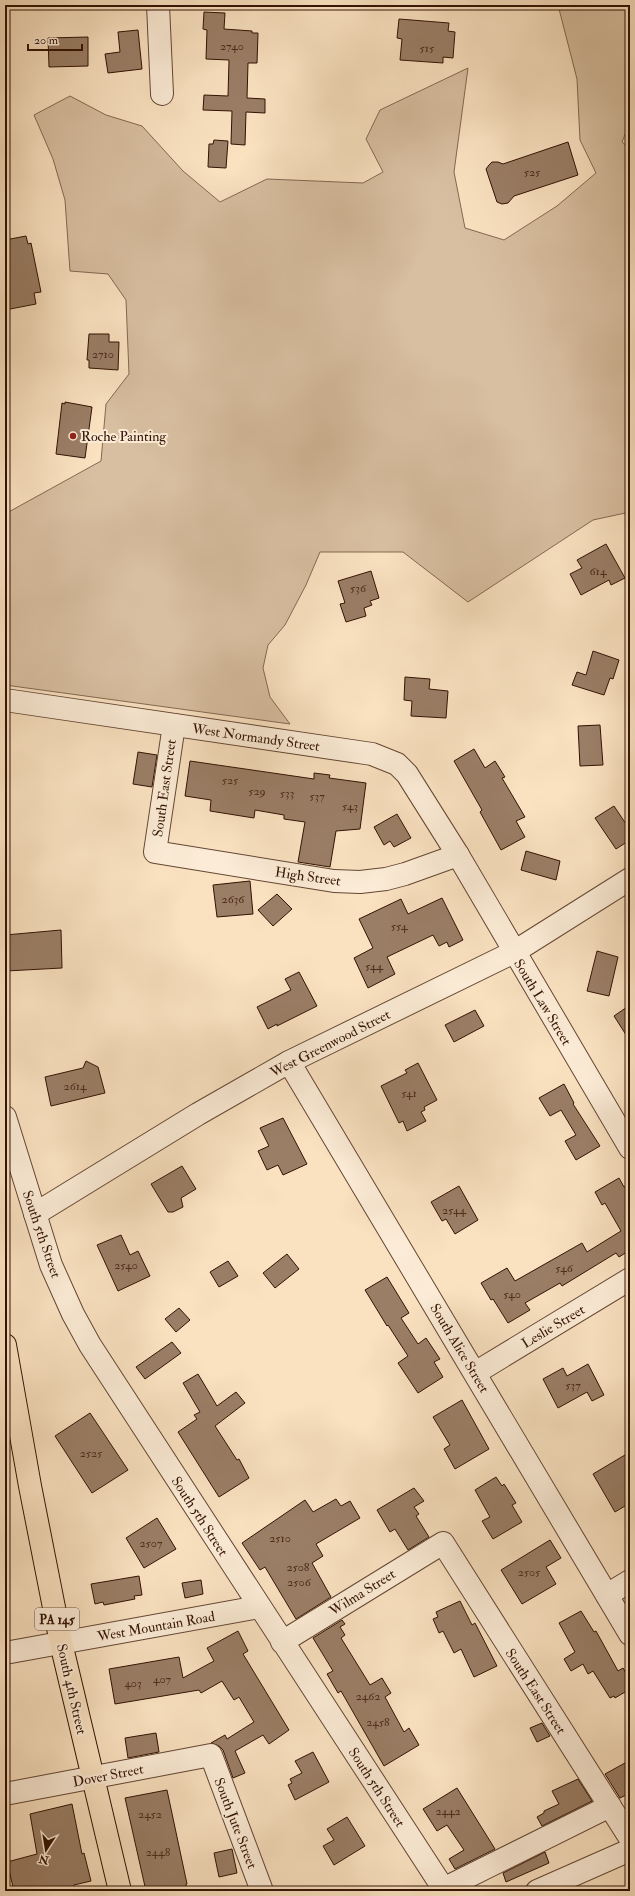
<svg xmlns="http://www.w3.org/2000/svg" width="635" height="1896" viewBox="0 0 635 1896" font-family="'IM FELL Double Pica',serif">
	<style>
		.green { fill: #d8bfa1; stroke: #856852 }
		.building { fill: #9a7e66; stroke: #321203 }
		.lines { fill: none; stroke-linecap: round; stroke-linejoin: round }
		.minor-casing { stroke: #644632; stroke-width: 24 }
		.major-casing { stroke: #321203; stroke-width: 24 }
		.minor { stroke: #fcecd7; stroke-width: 22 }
		.major { stroke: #fae2c1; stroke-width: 22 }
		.poi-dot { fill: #8f2418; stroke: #fcecd7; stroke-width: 1.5 }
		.labels { text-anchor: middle; stroke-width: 4; stroke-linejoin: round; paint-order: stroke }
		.number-label { font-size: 12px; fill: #4c2d1c }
		.shield { fill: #fcecd7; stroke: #6f5343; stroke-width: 1 }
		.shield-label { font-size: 13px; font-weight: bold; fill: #321203 }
		.poi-label { font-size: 14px; fill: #321203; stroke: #fcecd7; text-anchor: start }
		.street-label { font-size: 14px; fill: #321203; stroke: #fcecd7 }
	</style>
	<rect width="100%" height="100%" fill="#fae2c1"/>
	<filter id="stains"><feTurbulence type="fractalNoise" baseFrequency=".005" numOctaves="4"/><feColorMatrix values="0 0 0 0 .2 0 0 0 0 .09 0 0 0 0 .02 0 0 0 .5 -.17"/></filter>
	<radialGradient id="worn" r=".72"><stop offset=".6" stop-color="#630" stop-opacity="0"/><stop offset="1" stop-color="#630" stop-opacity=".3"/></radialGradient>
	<polygon class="green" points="558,5 630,5 630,122 622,142 630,149 630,512 593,520 468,602 403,552 320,552 306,585 285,625 268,645 263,668 270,697 290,724 5,685 5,514 101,461 106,404 129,374 126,300 108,274 70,271 65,200 53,159 34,115 70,96 106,115 142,126 183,171 220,202 267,179 363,183 383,172 366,139 380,110 468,68 454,172 465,228 504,240 557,206 596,173 580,140 577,79"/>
	<g class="building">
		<polygon points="204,12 225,13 224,29 252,31 252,33 258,33 257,63 248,63 247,98 265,99 265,113 246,112 245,145 231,144 232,111 203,110 204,95 228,96 229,60 206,59 207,30 203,29"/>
		<polygon points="399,19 449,23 448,31 455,32 453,58 443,57 443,63 400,60 402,39 397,38"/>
		<polygon points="138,30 142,69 108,73 105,54 120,52 118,32"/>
		<polygon points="88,37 88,66 49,67 48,38"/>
		<polygon points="214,140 228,141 226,168 208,167 209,144 213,144"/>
		<polygon points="568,142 578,175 514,196 508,203 502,204 497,202 486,169 489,165 492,162 498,162 503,164"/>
		<polygon points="26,236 28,244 31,243 41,292 34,293 36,304 5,310 5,240"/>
		<polygon points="89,334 109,334 109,342 119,342 118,370 89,368 89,360 87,360"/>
		<polygon points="65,402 92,407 85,458 56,454 62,403 65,404"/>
		<polygon points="606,544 625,578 611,585 609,580 581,595 570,574 582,568 577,560"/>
		<polygon points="371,571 379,598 370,601 372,605 364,608 366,616 346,622 340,604 345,603 338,581"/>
		<polygon points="593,651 619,660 613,679 610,678 604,695 572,685 577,672 586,675"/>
		<polygon points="405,677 430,679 429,689 448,691 446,718 411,716 412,701 404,700"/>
		<polygon points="600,725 603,765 580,766 578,726"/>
		<polygon points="474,749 485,768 495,761 505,777 502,778 525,817 516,821 525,837 501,850 480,812 482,810 454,761"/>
		<polygon points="138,752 157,755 152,787 133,784"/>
		<polygon points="190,761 314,779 314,773 330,775 329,778 366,783 360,829 336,831 330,867 298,862 305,822 284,819 284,815 255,810 254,818 210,811 211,800 185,796"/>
		<polygon points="614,806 630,830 630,840 616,849 595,818"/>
		<polygon points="397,814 411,838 394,847 390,841 384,845 374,827"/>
		<polygon points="526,851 560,861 556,880 521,870"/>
		<polygon points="250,881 253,914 217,917 213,885"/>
		<polygon points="277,894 292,909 273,926 258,910"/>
		<polygon points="442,898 463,940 449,947 447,942 439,946 433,935 387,957 395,974 368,988 354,958 373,948 359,919 401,899 408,914"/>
		<polygon points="61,930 62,968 6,971 5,935"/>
		<polygon points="597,951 618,957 609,996 587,991"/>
		<polygon points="299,972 317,1006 277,1026 277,1024 268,1029 257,1007 291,990 285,979"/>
		<polygon points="630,1005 630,1041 614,1016"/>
		<polygon points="475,1010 484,1026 454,1042 445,1025"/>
		<polygon points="86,1061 98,1067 105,1093 51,1106 45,1077 83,1068"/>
		<polygon points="418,1063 437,1100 424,1107 425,1110 421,1112 426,1121 407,1131 403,1121 399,1123 381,1086 407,1073 405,1070"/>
		<polygon points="564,1084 574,1103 573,1104 600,1146 576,1160 565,1141 576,1135 561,1110 550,1116 539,1098"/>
		<polygon points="283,1118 307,1164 283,1175 278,1165 267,1170 258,1151 269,1146 260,1128"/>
		<polygon points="182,1166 196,1189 181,1198 183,1207 173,1212 168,1212 151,1184"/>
		<polygon points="619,1178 624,1187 630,1183 630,1250 619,1257 616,1253 562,1286 560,1283 525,1303 530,1310 508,1323 493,1299 491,1300 481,1283 507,1268 515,1281 582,1243 587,1252 621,1231 605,1203 602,1205 595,1192"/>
		<polygon points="459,1186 478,1220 455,1234 446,1219 442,1221 431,1202"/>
		<polygon points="121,1235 130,1255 138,1251 150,1276 118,1291 97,1245"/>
		<polygon points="287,1254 299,1269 275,1288 263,1273"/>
		<polygon points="228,1261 238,1276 219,1287 210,1272"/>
		<polygon points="387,1277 409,1313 401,1318 418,1344 426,1338 440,1359 434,1362 443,1377 418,1393 398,1363 408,1356 388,1325 387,1326 365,1290"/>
		<polygon points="179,1308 190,1320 176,1332 165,1319"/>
		<polygon points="172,1342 181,1353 145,1379 136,1367"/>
		<polygon points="588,1364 604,1395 592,1401 587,1392 558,1408 543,1379 563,1368 567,1376"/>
		<polygon points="198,1374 217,1406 236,1392 245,1403 215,1426 237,1460 239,1459 249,1478 219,1497 178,1432 197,1419 194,1415 200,1412 183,1383"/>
		<polygon points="462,1400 489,1449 455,1469 444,1449 450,1445 433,1417"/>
		<polygon points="90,1413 128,1470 92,1493 55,1436"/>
		<polygon points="630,1452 630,1503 615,1512 593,1474"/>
		<polygon points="496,1477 502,1486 504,1484 516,1503 512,1505 522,1522 493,1539 482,1521 490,1517 475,1490"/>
		<polygon points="414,1488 424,1501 414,1507 419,1514 416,1516 429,1537 408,1550 395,1529 390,1532 377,1510"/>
		<polygon points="336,1499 341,1506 350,1501 360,1518 316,1544 323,1556 312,1563 331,1597 296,1619 265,1567 260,1570 242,1543 305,1500 313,1512"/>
		<polygon points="157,1518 176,1549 144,1568 126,1538"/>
		<polygon points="550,1540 561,1558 546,1567 556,1584 522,1604 501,1570"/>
		<polygon points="139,1576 142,1595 134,1596 135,1599 104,1605 103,1602 95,1604 91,1584"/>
		<polygon points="201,1580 203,1594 185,1598 182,1583"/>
		<polygon points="460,1601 472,1625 475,1623 497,1666 474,1677 461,1649 454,1653 443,1631 439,1633 433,1619 438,1617 436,1612"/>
		<polygon points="581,1611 594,1632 596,1631 618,1671 623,1668 630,1680 630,1689 615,1698 614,1696 610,1698 593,1671 588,1674 583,1664 571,1671 564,1659 575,1652 559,1623"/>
		<polygon points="342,1620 345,1624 340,1627 345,1635 341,1638 370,1685 382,1678 391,1693 385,1697 404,1732 409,1728 419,1745 384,1766 341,1691 338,1693 327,1674 333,1671 313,1638"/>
		<polygon points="238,1631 248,1651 243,1654 289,1730 269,1744 263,1735 235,1751 245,1773 233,1778 223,1750 219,1746 211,1743 225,1735 227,1739 254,1722 239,1697 234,1700 222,1681 201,1693 199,1690 115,1704 109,1669 179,1657 183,1678 214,1661 207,1648"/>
		<polygon points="542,1723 550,1736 537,1742 530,1728"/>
		<polygon points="156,1733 159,1752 128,1758 125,1738"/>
		<polygon points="313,1752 329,1782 295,1800 288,1785 292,1783 290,1779 302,1773 295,1761"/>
		<polygon points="625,1763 630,1773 630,1793 620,1798 605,1774"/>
		<polygon points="578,1779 592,1801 542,1826 537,1817 544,1813 544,1811 559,1804 552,1791"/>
		<polygon points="457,1788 495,1849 455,1869 449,1859 464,1850 447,1825 437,1831 423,1809"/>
		<polygon points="167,1790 187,1884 186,1884 187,1891 146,1891 125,1798"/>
		<polygon points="72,1804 82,1854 84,1853 91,1881 74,1885 75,1888 62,1891 14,1891 7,1862 37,1854 30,1814"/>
		<polygon points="347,1817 365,1846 334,1865 323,1846 334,1840 327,1829"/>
		<polygon points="232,1849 237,1873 219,1877 214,1853"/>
		<polygon points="545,1852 549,1863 506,1882 503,1873"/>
	</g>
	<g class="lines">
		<defs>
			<g id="minor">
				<polyline points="158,5 162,94"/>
				<polyline points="5,700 372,754 397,764 407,774 458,855 630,1148"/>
				<polyline points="174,725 155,852 334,881 360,882 386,879 405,874 458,855"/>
				<polyline points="289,1062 630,1634"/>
				<polyline points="5,1117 51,1265 73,1314 90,1345 445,1891"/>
				<polyline points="35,1214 198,1114 289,1062 514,952 630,879"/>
				<polyline points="475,1373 630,1279"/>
				<polyline points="607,1595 630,1581"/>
				<polyline points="282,1642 443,1543 630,1838"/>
				<polyline points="5,1653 259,1607"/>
				<polyline points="5,1794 211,1755 262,1891"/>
				<polyline points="443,1889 610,1806"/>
				<polyline points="537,1891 630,1850"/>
			</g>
			<polyline id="major" points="5,1345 30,1486 61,1643 120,1891"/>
		</defs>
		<use href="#minor" class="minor-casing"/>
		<use href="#major" class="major-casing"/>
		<use href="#minor" class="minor"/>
		<use href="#major" class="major"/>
	</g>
	<circle class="poi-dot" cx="73" cy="436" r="4"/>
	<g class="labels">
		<g class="number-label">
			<text x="232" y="50">2740</text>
			<text x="427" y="52">515</text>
			<text x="532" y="176">525</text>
			<text x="103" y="358">2710</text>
			<text x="598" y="575">614</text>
			<text x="358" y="592">536</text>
			<text x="230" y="784">525</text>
			<text x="257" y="795">529</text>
			<text x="287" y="797">533</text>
			<text x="317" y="800">537</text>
			<text x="350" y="810">543</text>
			<text x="233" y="903">2636</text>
			<text x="399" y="930">554</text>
			<text x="374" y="970">544</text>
			<text x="75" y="1090">2614</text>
			<text x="409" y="1097">541</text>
			<text x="454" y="1214">2544</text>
			<text x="126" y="1269">2540</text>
			<text x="564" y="1272">546</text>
			<text x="512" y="1298">540</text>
			<text x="573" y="1389">537</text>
			<text x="91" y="1457">2525</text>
			<text x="280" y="1542">2510</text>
			<text x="151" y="1547">2507</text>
			<text x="298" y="1571">2508</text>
			<text x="529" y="1576">2505</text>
			<text x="299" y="1586">2506</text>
			<text x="162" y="1683">407</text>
			<text x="133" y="1687">403</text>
			<text x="368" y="1700">2462</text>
			<text x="378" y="1726">2458</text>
			<text x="448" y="1815">2442</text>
			<text x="150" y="1818">2452</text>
			<text x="158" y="1856">2448</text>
		</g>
		<rect class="shield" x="35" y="1608" width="44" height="22" rx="3"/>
		<g class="shield-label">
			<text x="57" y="1624">PA 145</text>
		</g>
		<g class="poi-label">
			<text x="81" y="441">Roche Painting</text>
		</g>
		<g class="street-label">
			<text transform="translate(256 737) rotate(8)" y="5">West Normandy Street</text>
			<text transform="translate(164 788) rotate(-82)" y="5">South East Street</text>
			<text transform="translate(308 876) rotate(8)" y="5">High Street</text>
			<text transform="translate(543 1002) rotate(59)" y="5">South Law Street</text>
			<text transform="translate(330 1043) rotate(-27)" y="5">West Greenwood Street</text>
			<text transform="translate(42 1234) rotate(71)" y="5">South 5th Street</text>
			<text transform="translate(553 1326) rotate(-31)" y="5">Leslie Street</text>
			<text transform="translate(460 1348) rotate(59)" y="5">South Alice Street</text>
			<text transform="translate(200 1516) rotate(57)" y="5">South 5th Street</text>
			<text transform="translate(362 1592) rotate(-32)" y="5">Wilma Street</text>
			<text transform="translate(156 1626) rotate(-10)" y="5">West Mountain Road</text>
			<text transform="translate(72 1689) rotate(77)" y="5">South 4th Street</text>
			<text transform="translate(536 1691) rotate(57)" y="5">South East Street</text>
			<text transform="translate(108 1775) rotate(-11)" y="5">Dover Street</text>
			<text transform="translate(377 1787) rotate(57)" y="5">South 5th Street</text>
			<text transform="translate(236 1823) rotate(69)" y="5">South Jute Street</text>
		</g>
	</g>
	<rect width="635" height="1896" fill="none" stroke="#fae2c1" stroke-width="20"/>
	<rect x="6" y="6" width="623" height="1884" fill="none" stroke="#321203" stroke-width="2"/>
	<rect x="10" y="10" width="615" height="1876" fill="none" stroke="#321203"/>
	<g transform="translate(46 1850) rotate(192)" stroke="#fcecd7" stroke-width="3" paint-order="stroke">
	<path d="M0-3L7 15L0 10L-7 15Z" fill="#321203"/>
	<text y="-6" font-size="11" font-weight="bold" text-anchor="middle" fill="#321203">N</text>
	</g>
	<path d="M28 44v6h54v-6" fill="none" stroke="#321203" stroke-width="2"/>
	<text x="34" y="44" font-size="12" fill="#321203" stroke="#fcecd7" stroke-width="3" paint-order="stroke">20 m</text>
	<rect width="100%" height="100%" filter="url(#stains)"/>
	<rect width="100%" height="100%" fill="url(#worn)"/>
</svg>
